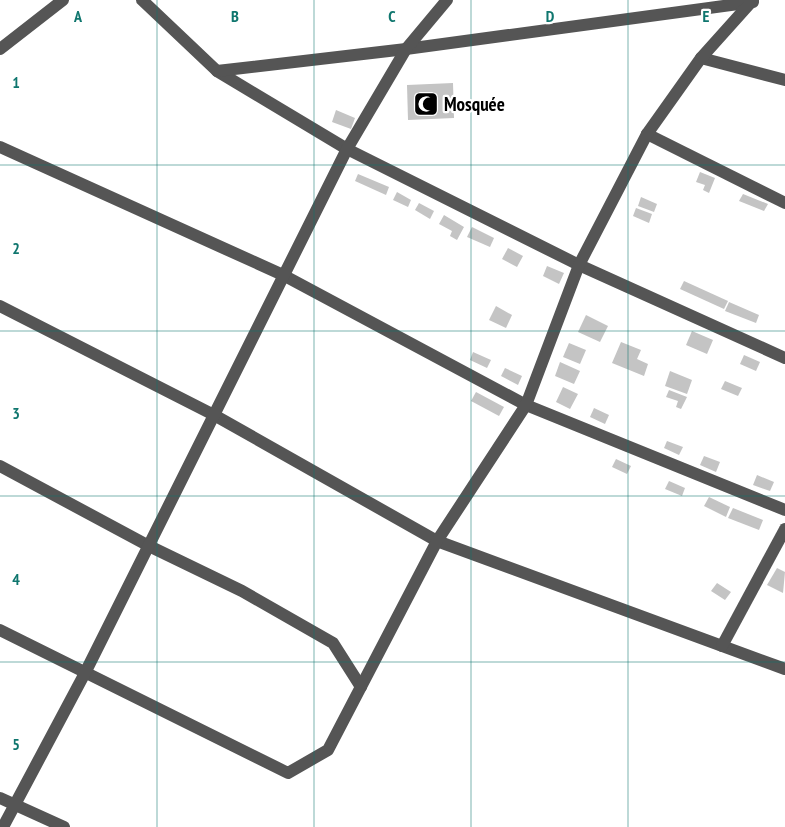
<svg xmlns="http://www.w3.org/2000/svg" width="785" height="827" viewBox="0 0 785 827" font-family="'PT Sans Narrow',sans-serif">
	<style>
		.building { fill: #c4c4c4 }
		.lines { fill: none; stroke-linecap: round; stroke-linejoin: round }
		.minor { stroke: #555; stroke-width: 12 }
		.grid { fill: none; stroke: #0f766e; stroke-width: 1; stroke-opacity: 0.55 }
		.labels { text-anchor: middle; stroke-width: 4.5; stroke-linejoin: round; paint-order: stroke }
		.poi-label { font-size: 19px; font-weight: bold; fill: #000; stroke: #fff; text-anchor: start }
		.grid-label { font-size: 16px; text-anchor: middle; font-weight: bold; fill: #0f766e; stroke: #fff; stroke-width: 4.5; stroke-linejoin: round; paint-order: stroke }
	</style>
	<rect width="100%" height="100%" fill="#fff"/>
	<g class="building">
		<polygon points="453,83 454,118 408,120 407,85"/>
		<polygon points="336,110 355,118 351,129 332,122"/>
		<polygon points="700,172 715,178 709,193 703,190 705,185 696,182"/>
		<polygon points="358,174 389,187 386,195 355,181"/>
		<polygon points="397,192 411,200 408,207 393,200"/>
		<polygon points="743,194 768,204 764,211 739,201"/>
		<polygon points="641,197 657,204 654,212 638,206"/>
		<polygon points="419,203 434,211 430,219 415,210"/>
		<polygon points="636,208 652,214 649,223 633,216"/>
		<polygon points="444,215 464,227 457,240 450,236 452,231 439,224"/>
		<polygon points="472,227 494,238 490,247 467,237"/>
		<polygon points="508,248 523,256 517,267 502,259"/>
		<polygon points="547,266 564,273 559,284 543,276"/>
		<polygon points="684,281 728,301 724,309 680,289"/>
		<polygon points="729,302 759,315 756,323 725,311"/>
		<polygon points="496,306 512,315 506,328 489,320"/>
		<polygon points="586,315 608,326 600,342 578,332"/>
		<polygon points="692,331 713,340 707,354 686,345"/>
		<polygon points="621,342 641,350 637,359 648,364 644,376 612,363"/>
		<polygon points="569,343 586,350 580,364 563,357"/>
		<polygon points="473,352 491,360 487,368 470,360"/>
		<polygon points="744,355 760,362 756,371 740,364"/>
		<polygon points="560,362 580,371 574,384 555,376"/>
		<polygon points="505,368 522,376 518,385 501,376"/>
		<polygon points="670,371 692,380 687,394 665,386"/>
		<polygon points="725,381 742,388 738,396 721,389"/>
		<polygon points="563,387 578,394 570,409 556,402"/>
		<polygon points="669,390 687,397 681,409 676,407 678,401 666,397"/>
		<polygon points="476,392 504,407 499,416 471,401"/>
		<polygon points="594,408 609,415 605,424 590,417"/>
		<polygon points="667,441 683,447 679,455 664,448"/>
		<polygon points="704,456 720,462 716,472 700,465"/>
		<polygon points="616,459 631,466 627,474 612,467"/>
		<polygon points="757,475 774,482 770,491 753,485"/>
		<polygon points="669,481 685,488 682,496 665,489"/>
		<polygon points="709,497 730,507 726,517 704,506"/>
		<polygon points="733,508 763,520 759,530 728,518"/>
		<polygon points="777,568 785,572 783,593 767,585"/>
		<polygon points="717,583 731,592 725,600 711,591"/>
	</g>
	<g class="lines">
		<g class="minor">
			<polyline points="142,0 217,71 347,149 579,265 785,358"/>
			<polyline points="0,49 63,0"/>
			<polyline points="701,58 785,80"/>
			<polyline points="217,71 406,49 753,2"/>
			<polyline points="647,134 785,203"/>
			<polyline points="0,147 283,275 526,405 785,510"/>
			<polyline points="0,306 214,415 437,541 785,669"/>
			<polyline points="0,466 149,546 242,591 333,643 361,687"/>
			<polyline points="0,630 288,773 328,750 437,541 526,405 579,265 647,134 701,58 753,0"/>
			<polyline points="722,646 785,529"/>
			<polyline points="0,798 64,827"/>
			<polyline points="3,827 85,673 347,149 406,49 447,0"/>
		</g>
	</g>
	<path class="grid" d="M157,0V827M314,0V827M471,0V827M628,0V827M0,165H785M0,331H785M0,496H785M0,662H785"/>
	<defs>
		<symbol id="mosque-square" viewBox="-11 -11 22 22"><rect x="-9" y="-9" width="18" height="18" rx="4" fill="#000" stroke="#fff"/><path d="M3.5-4.9A6 6 0 1 0 3.5 4.9A5 5 0 1 1 3.5-4.9Z" fill="#fff"/></symbol>
	</defs>
	<g fill-rule="evenodd">
		<use href="#mosque-square" x="412" y="90" width="28" height="28"/>
	</g>
	<g class="labels">
		<g class="poi-label">
			<text x="444" y="111">Mosquée</text>
		</g>
	</g>
	<g class="grid-label">
		<text x="78" y="22">A</text>
		<text x="235" y="22">B</text>
		<text x="392" y="22">C</text>
		<text x="550" y="22">D</text>
		<text x="706" y="22">E</text>
		<text x="16" y="88">1</text>
		<text x="16" y="254">2</text>
		<text x="16" y="419">3</text>
		<text x="16" y="585">4</text>
		<text x="16" y="750">5</text>
	</g>
</svg>
